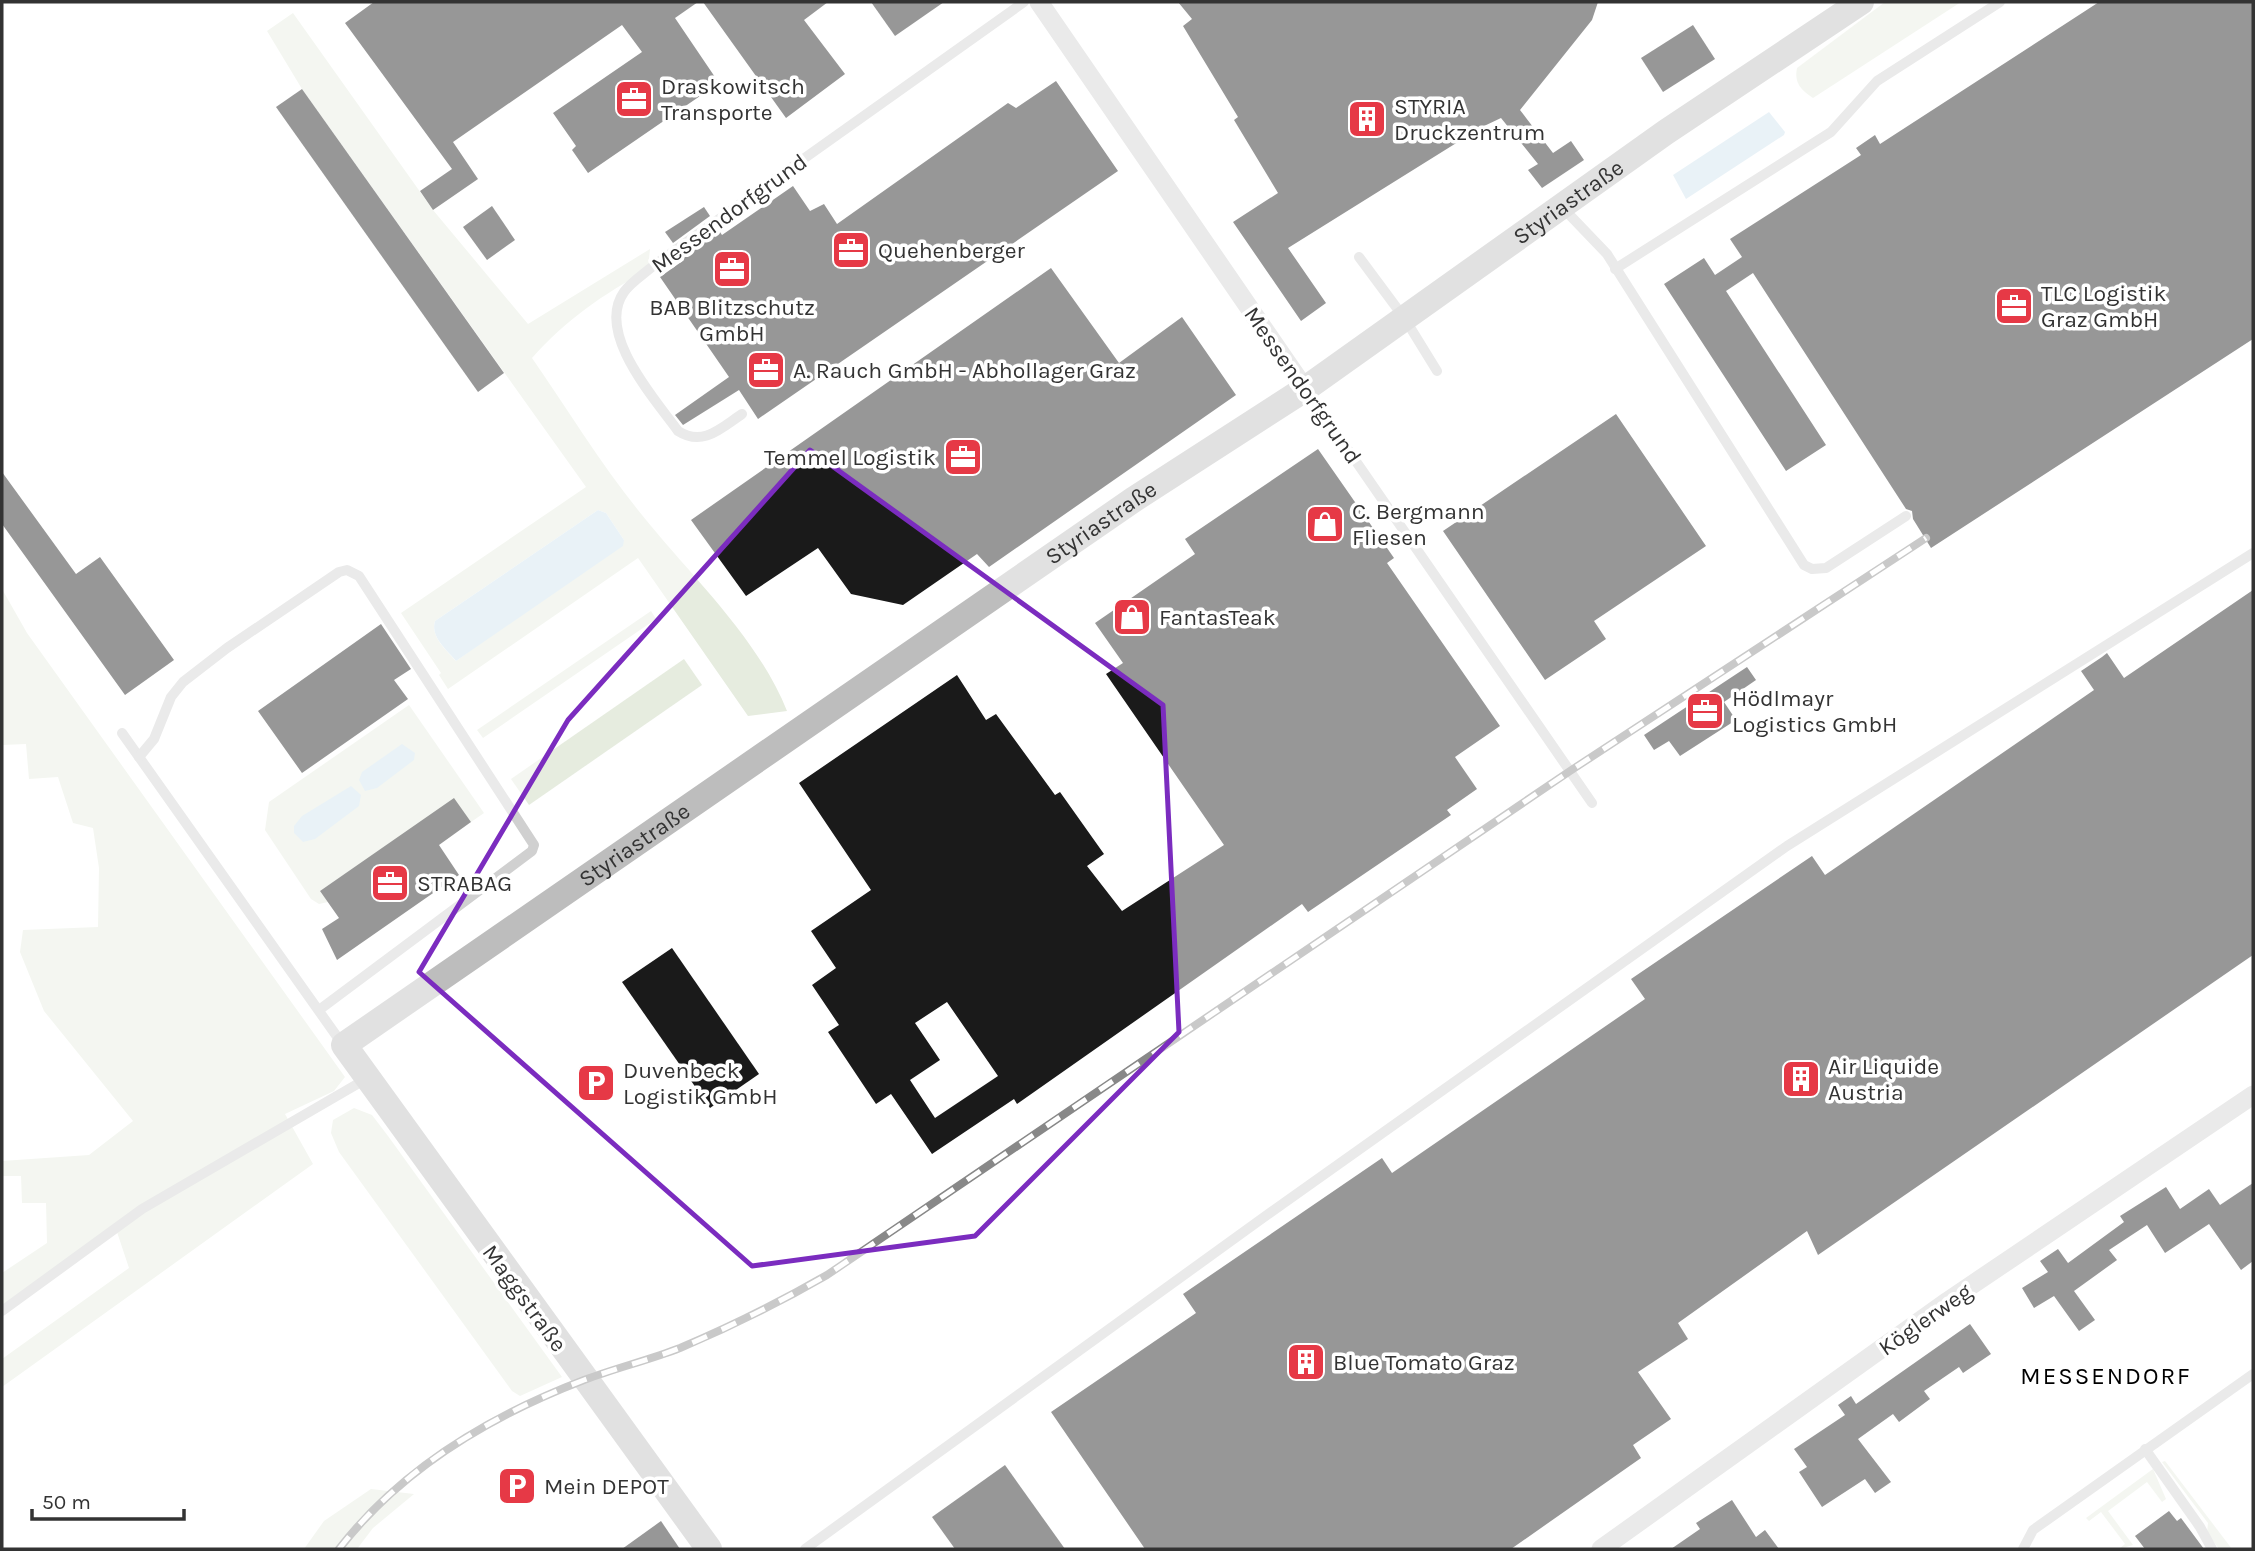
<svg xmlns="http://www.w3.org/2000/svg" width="2255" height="1551" viewBox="0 0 2255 1551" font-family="Karla,sans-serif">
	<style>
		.green { fill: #e6ecdf; fill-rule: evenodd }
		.water { fill: #cfe2ee }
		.building { fill: #1a1a1a; fill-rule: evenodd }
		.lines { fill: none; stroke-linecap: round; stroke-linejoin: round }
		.lane { stroke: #d0d0d0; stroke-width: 10 }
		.street { stroke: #d0d0d0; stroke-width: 19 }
		.secondary { stroke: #bdbdbd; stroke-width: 26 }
		.rail-casing { stroke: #888; stroke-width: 8 }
		.rail { stroke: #fff; stroke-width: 5; stroke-dasharray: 16; stroke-linecap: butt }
		.marked { fill: none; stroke: #7b2cbf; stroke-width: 5; stroke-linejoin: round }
		.labels { text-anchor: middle; stroke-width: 7; stroke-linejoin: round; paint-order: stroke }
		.poi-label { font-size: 23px; fill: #333; stroke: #fff; text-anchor: start }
		.street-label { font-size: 23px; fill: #333; stroke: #fff }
		.neighbourhood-label { font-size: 24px; letter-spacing: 2px; fill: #000; stroke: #fff }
	</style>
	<rect width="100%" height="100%" fill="#fff"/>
	<g class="green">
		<path d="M1885,2H1961L1813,98C1801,90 1794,83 1797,68Z"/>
		<path d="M293,13L433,210L528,324L650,249L648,270C603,294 566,320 532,358C568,410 602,466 642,515C691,576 758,638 787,711L748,716L638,558L448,689L439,675L441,673L401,613L586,487L302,89L267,31ZM598,510L606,513L624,540L456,661C446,650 430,636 435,621Z"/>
		<polygon points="2,589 27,633 345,1077 334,1091 285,1114 313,1164 2,1387 2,1359 129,1268 116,1229 2,1311 2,1273 47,1243 46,1203 22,1203 21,1176 2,1176 2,1161 89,1155 133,1121 44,1011 20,952 23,930 98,927 99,868 93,828 73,823 58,777 29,779 26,744 2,745"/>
		<polygon points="651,611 656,619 483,738 477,730"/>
		<polygon points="684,659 702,685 529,805 511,779"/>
		<polygon points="409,705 484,813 471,822 454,799 320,891 328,902 319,904 311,899 265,830 269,802"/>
		<polygon points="354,1108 372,1115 388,1136 562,1377 520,1396 512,1391 339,1152 331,1133 333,1120"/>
		<polygon points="2165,1461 2232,1549 2219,1549 2207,1533 2208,1523 2162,1462"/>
		<polygon points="2153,1469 2166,1499 2162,1502 2147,1482 2108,1511 2133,1545 2119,1549 2125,1544 2101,1512 2089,1521 2086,1518"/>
		<polygon points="371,1489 414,1494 373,1528 357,1549 304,1549 324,1521"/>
	</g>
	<g class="water">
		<polygon points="1769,112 1785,132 1784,135 1686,199 1673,175"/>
		<path d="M598,510L606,513L624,540L623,546L456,661C447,650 430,637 435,621Z"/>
		<polygon points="402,744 415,753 414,760 377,788 365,791 359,780 362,772"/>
		<polygon points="351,786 361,795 359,806 315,839 303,842 294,833 294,826 302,816"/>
	</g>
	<g class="building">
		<polygon points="374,2 698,2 675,18 719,83 588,173 572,150 576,146 553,113 642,52 622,25 453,142 478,179 433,210 420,191 452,169 345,23"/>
		<polygon points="703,2 828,2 804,20 845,74 786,118"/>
		<polygon points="871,2 944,2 895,36"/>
		<polygon points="1178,2 1598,2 1592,20 1520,110 1553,153 1571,141 1584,160 1542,188 1528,170 1538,164 1501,118 1482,127 1288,248 1326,303 1301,321 1233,222 1278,193 1234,120 1238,117 1183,26 1192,19"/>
		<polygon points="2099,2 2253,2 2253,339 1931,548 1913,519 1912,511 1906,509 1753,273 1726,291 1826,445 1786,471 1664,284 1704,258 1715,275 1742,257 1730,239 1861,155 1856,148 1875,135 1880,144"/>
		<polygon points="1693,25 1715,59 1663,92 1641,58"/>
		<polygon points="1056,81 1118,171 758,419 739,390 683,425 675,415 729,377 660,277 684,260 681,255 718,229 722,235 793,186 810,211 824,204 837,224 1008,103 1016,108"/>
		<polygon points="302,89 504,373 478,392 276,107"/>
		<polygon points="492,206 515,240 487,260 463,227"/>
		<polygon points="704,207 710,216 673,243 665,232"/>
		<polygon points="1051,268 1119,363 1182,317 1236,395 989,567 977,554 903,605 851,594 818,548 746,596 691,520"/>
		<polygon points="1616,414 1706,546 1594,621 1606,639 1545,680 1443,531"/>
		<path d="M1318,449L1394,558L1387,563L1500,726L1455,757L1477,789L1447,810L1451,815L1308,912L1302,904L1017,1104L1014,1099L932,1154L891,1094L876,1104L828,1032L839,1025L812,985L836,968L811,931L871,890L799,783L957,675L986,720L996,714L1055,795L1060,792L1104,854L1087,866L1122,911L1224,845L1106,674L1123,663L1095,623L1195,554L1185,539ZM947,1002L998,1076L935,1118L910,1080L940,1060L915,1023Z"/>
		<polygon points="2,472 76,574 100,557 174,660 125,695 2,524"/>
		<polygon points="2253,590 2253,955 1818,1255 1807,1231 1678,1323 1688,1339 1638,1372 1671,1419 1633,1445 1641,1458 1511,1549 1145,1549 1051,1412 1196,1313 1183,1294 1382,1158 1392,1173 1645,999 1631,979 1812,856 1825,875 2094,690 2081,671 2102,657 2107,653 2124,678"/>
		<polygon points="381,624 411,669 394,680 408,699 302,773 258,711"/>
		<polygon points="1747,667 1756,680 1724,702 1736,720 1680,756 1669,741 1654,750 1644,735"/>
		<polygon points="454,798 471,822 439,845 459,875 337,960 322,929 339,918 320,891"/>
		<polygon points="672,948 759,1074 710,1108 622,982"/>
		<polygon points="2253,1183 2253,1261 2241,1270 2209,1224 2165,1253 2147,1225 2109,1250 2117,1260 2074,1291 2095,1320 2079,1331 2054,1296 2034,1308 2022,1288 2048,1272 2040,1261 2058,1249 2068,1263 2124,1222 2120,1216 2166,1187 2180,1209 2209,1189 2220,1205"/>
		<polygon points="1970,1324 1991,1354 1963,1373 1959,1367 1924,1391 1930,1399 1899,1422 1893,1414 1858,1439 1891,1482 1875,1493 1865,1479 1822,1507 1799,1472 1807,1467 1794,1449 1845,1415 1838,1405 1851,1396 1856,1404"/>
		<polygon points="1005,1465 1065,1549 955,1549 932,1517"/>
		<polygon points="1732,1500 1756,1537 1765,1530 1779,1549 1671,1549 1700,1529 1696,1523"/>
		<polygon points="2169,1511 2177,1521 2181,1518 2204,1549 2145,1549 2135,1536"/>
		<polygon points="661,1521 680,1549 622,1549"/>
	</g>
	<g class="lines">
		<g class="lane">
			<polyline points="1562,207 1607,254 1804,565 1812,569 1826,568 1906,516"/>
			<polyline points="1359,257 1405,319 1437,371"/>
			<polyline points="1615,269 1831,132 1877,81 2000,2"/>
			<polyline points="1306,389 1592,803"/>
			<path d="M742,414C721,428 703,447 678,431C655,399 595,333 624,292C631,282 644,274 653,266L1024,2"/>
			<polyline points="122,733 343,1045"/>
			<polyline points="139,757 154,739 171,697 183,682 227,648 339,572 347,570 359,576 534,845 532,851 319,1010"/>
			<polyline points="2,1311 142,1209 366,1079"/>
			<polyline points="2145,1449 2200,1527 2212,1549"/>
			<polyline points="805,1549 1260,1220 1787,846 2253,553"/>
			<polyline points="2023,1549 2033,1530 2253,1374"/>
		</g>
		<g class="street">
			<polyline points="1039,2 1305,389"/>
			<polyline points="1601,1549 1948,1301 2253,1095"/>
		</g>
		<path class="secondary" id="s1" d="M709,1549L344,1045L1133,500L1305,389L1666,132L1861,2"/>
		<defs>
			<path id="rail" d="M339,1549C401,1469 490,1416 584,1380C616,1368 649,1360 680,1348C730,1327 780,1302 827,1275L1570,771L1926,538"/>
		</defs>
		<use href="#rail" class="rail-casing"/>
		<use href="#rail" class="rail"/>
	</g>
	<path d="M0 0H2255V1551H0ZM810,450L1163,705L1179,1032L975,1236L752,1266L419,972L568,720Z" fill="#fff" fill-opacity=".55" fill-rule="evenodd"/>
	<path class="marked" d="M810,450L1163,705L1179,1032L975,1236L752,1266L419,972L568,720Z"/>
	<defs>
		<symbol id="office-square" viewBox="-11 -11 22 22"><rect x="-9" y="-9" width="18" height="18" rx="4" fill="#e63946" stroke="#fff"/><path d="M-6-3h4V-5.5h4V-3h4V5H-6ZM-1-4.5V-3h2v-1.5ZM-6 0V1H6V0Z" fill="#fff"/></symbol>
		<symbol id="building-square" viewBox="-11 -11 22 22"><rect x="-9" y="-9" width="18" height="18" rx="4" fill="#e63946" stroke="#fff"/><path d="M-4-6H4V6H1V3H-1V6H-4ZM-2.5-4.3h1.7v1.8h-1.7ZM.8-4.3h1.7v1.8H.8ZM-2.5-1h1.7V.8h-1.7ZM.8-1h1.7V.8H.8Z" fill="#fff"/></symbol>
		<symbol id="shop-square" viewBox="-11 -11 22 22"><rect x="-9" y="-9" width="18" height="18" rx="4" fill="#e63946" stroke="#fff"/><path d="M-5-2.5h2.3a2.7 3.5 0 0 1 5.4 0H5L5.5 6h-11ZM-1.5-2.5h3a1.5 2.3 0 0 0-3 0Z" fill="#fff"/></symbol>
		<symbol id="parking-square" viewBox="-11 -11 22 22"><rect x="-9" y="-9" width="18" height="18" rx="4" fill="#e63946" stroke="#fff"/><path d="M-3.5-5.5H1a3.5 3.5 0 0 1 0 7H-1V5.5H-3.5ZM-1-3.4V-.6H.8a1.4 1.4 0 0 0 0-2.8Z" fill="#fff"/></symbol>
	</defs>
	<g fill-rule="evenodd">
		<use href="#office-square" x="612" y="77" width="44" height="44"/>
		<use href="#building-square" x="1345" y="97" width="44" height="44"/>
		<use href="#office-square" x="829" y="228" width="44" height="44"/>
		<use href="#office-square" x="710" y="247" width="44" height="44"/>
		<use href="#office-square" x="1992" y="284" width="44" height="44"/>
		<use href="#office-square" x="744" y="348" width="44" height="44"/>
		<use href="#office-square" x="941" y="435" width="44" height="44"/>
		<use href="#shop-square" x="1303" y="502" width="44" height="44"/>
		<use href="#shop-square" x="1110" y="595" width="44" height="44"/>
		<use href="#office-square" x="1683" y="689" width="44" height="44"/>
		<use href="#office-square" x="368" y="861" width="44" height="44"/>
		<use href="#building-square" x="1779" y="1057" width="44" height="44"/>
		<use href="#parking-square" x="574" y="1061" width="44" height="44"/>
		<use href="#building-square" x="1284" y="1340" width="44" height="44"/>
		<use href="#parking-square" x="495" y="1464" width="44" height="44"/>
	</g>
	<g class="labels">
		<g class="poi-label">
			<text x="661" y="94">Draskowitsch<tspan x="661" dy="26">Transporte</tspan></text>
			<text x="1394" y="114">STYRIA<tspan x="1394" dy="26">Druckzentrum</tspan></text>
			<text x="878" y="258">Quehenberger</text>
			<text x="2041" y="301">TLC Logistik<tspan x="2041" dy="26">Graz GmbH</tspan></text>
			<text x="732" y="315" text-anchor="middle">BAB Blitzschutz<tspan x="732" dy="26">GmbH</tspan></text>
			<text x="793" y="378">A. Rauch GmbH - Abhollager Graz</text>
			<text x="936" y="465" text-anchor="end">Temmel Logistik</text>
			<text x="1352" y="519">C. Bergmann<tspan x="1352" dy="26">Fliesen</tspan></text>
			<text x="1159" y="625">FantasTeak</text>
			<text x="1732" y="706">Hödlmayr<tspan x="1732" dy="26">Logistics GmbH</tspan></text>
			<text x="417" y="891">STRABAG</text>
			<text x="1828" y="1074">Air Liquide<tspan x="1828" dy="26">Austria</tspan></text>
			<text x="623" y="1078">Duvenbeck<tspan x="623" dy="26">Logistik GmbH</tspan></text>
			<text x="1333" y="1370">Blue Tomato Graz</text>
			<text x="544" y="1494">Mein DEPOT</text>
		</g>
		<g class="street-label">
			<text dy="8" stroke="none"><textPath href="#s1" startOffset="2109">Styriastraße</textPath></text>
			<text transform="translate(729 213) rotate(-36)" y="8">Messendorfgrund</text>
			<text transform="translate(1303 385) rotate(55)" y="8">Messendorfgrund</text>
			<text dy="8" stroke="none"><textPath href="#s1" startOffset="1542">Styriastraße</textPath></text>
			<text dy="8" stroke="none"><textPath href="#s1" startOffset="975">Styriastraße</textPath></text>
			<text transform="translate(525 1298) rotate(54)" y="8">Maggstraße</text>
			<text transform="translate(1925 1319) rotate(-35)" y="8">Köglerweg</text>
		</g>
		<g class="neighbourhood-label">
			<text x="2106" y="1384">MESSENDORF</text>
		</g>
	</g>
	<rect width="2255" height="1551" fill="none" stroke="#333333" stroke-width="7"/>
	<path d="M32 1509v10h152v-10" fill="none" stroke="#333333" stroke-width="3.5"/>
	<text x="42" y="1509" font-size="21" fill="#333333" stroke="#ffffff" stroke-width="5" paint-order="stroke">50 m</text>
</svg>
